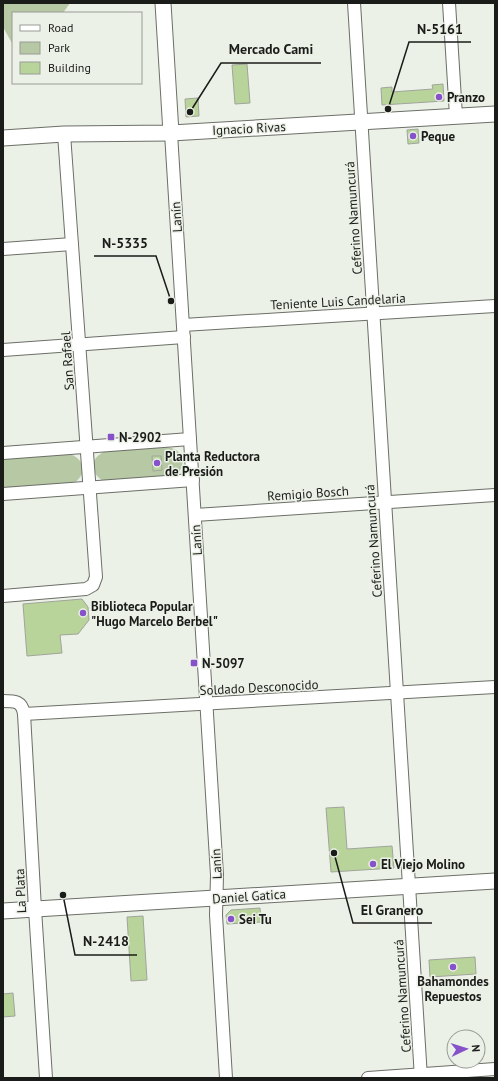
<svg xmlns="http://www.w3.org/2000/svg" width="498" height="1081" viewBox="0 0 498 1081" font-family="'PT Sans',sans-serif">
<rect width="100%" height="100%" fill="#ecf1e7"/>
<g fill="#b7c8a5">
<path d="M3 3H70L63 13H13V45L3 27Z"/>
<path d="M165 447C184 447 189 467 173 477L103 481C89 472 90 457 106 451Z"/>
<path d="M70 454C86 460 87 476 72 484L3 489V459Z"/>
</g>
<g fill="#b9d49a" stroke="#a0a59c">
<path d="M247 64 250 103 235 104 232 65Z"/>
<path d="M443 84 444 101 382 105 381 88 392 87V92L433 89 432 85Z"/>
<path d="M198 98 199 116 186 117 185 99Z"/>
<path d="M418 129 419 143 408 144 407 130Z"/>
<path d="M152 456H161L162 470 153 471Z"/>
<path d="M82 599 88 607 89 620 78 634 60 635 62 653 27 656 23 604Z"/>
<path d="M344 807 347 849 392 846 394 868 331 872 326 808Z"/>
<path d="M260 908 261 922 227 924 226 915 231 910Z"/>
<path d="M143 916 147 980 131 981 127 917Z"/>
<path d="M475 957 476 974 430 977 429 960Z"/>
<path d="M13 993 15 1016 3 1017V994Z"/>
</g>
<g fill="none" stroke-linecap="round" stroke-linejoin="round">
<defs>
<g id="minor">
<path d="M354 3 421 1078"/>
<path d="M449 3 456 116"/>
<path d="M171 133 217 875 216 915 226 1078"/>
<path d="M3 249 72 244"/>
<path d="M183 325 495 306"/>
<path d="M3 350 184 337"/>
<path d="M3 453 190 439"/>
<path d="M3 494 193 480"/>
<path d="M195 515 495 495"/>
<path d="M3 596 86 589 93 585 96 577 64 134"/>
<path d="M3 701C15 701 22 701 24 714L35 909 46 1078"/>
<path d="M24 714 495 687"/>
<path d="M368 1078 495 1069"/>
</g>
<g id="major">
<path d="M163 3 171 133"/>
<path d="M3 138 64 134 171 133 495 114"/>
<path d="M3 911 495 881"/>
</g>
</defs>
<use href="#minor" stroke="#6b6f67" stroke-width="14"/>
<use href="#major" stroke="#6b6f67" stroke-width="17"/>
<use href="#minor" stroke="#fff" stroke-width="12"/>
<use href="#major" stroke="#fff" stroke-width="15"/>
</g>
<g fill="#8651c9" stroke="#ecf1e7" stroke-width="1.5">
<circle cx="439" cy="97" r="4"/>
<circle cx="413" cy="136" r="4"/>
<rect x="107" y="433" width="8" height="8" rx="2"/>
<circle cx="157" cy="463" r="4"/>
<circle cx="83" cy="613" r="4"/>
<rect x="190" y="659" width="8" height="8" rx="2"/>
<circle cx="373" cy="864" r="4"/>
<circle cx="231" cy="919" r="4"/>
<circle cx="453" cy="967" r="4"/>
</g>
<g text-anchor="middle" stroke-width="3" stroke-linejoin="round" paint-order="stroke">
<g font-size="13" font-weight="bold" fill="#1a1c19" stroke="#ecf1e7" text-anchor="start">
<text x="447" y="102">Pranzo</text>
<text x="421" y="141">Peque</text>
<text x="119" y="442">N-2902</text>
<text x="165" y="461">Planta Reductora<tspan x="165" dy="15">de Presión</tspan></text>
<text x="91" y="611">Biblioteca Popular<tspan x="91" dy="15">"Hugo Marcelo Berbel"</tspan></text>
<text x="202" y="668">N-5097</text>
<text x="381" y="869">El Viejo Molino</text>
<text x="239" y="924">Sei Tu</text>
<text x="453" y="986" text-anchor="middle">Bahamondes<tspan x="453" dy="15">Repuestos</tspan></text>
</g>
<g font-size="13" fill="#1a1c19" stroke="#ecf1e7">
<text transform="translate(249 128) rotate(-3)" y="5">Ignacio Rivas</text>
<text transform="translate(176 217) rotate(-94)" y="5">Lanín</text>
<text transform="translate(353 218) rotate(-94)" y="5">Ceferino Namuncurá</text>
<text transform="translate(338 301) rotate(-3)" y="5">Teniente Luis Candelaria</text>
<text transform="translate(67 361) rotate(-94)" y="5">San Rafael</text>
<text transform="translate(308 493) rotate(-4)" y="5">Remigio Bosch</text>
<text transform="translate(196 540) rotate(-94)" y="5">Lanín</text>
<text transform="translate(373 541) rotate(-94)" y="5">Ceferino Namuncurá</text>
<text transform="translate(259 687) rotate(-3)" y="5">Soldado Desconocido</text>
<text transform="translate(216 864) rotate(-93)" y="5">Lanín</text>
<text transform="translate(20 891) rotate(-93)" y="5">La Plata</text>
<text transform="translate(249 896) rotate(-4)" y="5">Daniel Gatica</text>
<text transform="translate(402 996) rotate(-94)" y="5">Ceferino Namuncurá</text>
</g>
</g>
<path fill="none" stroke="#1a1c19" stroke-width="1.5" d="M388 109L409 42H471M190 112L221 63H321M171 301L156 256H94M334 853L353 923H432M63 895L75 955H137"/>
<g fill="#1a1c19" stroke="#ecf1e7" stroke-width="1.5">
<circle cx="388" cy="109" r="4"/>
<circle cx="190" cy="112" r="4"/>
<circle cx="171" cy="301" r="4"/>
<circle cx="334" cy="853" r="4"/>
<circle cx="63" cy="895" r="4"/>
</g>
<g font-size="14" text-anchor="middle" font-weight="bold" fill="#1a1c19" stroke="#ecf1e7" stroke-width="3" stroke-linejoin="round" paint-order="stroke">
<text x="440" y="34">N-5161</text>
<text x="271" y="54">Mercado Cami</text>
<text x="125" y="248">N-5335</text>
<text x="392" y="915">El Granero</text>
<text x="106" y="946">N-2418</text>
</g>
<rect width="498" height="1081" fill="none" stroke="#1a1c19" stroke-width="8"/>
<rect x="12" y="12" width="130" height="72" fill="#ecf1e7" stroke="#989c95"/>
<rect x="20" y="25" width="20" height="6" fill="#ffffff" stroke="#989c95"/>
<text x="48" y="32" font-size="12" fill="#1a1c19">Road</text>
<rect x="20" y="42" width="20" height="12" fill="#b7c8a5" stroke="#989c95"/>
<text x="48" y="52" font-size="12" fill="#1a1c19">Park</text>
<rect x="20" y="62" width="20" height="12" fill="#b9d49a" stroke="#989c95"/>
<text x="48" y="72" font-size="12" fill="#1a1c19">Building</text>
<g transform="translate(466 1049) rotate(86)"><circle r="19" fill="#ecf1e7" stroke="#989c95"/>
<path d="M0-3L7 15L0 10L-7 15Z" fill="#8651c9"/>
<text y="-6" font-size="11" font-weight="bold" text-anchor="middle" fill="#1a1c19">N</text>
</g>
</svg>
